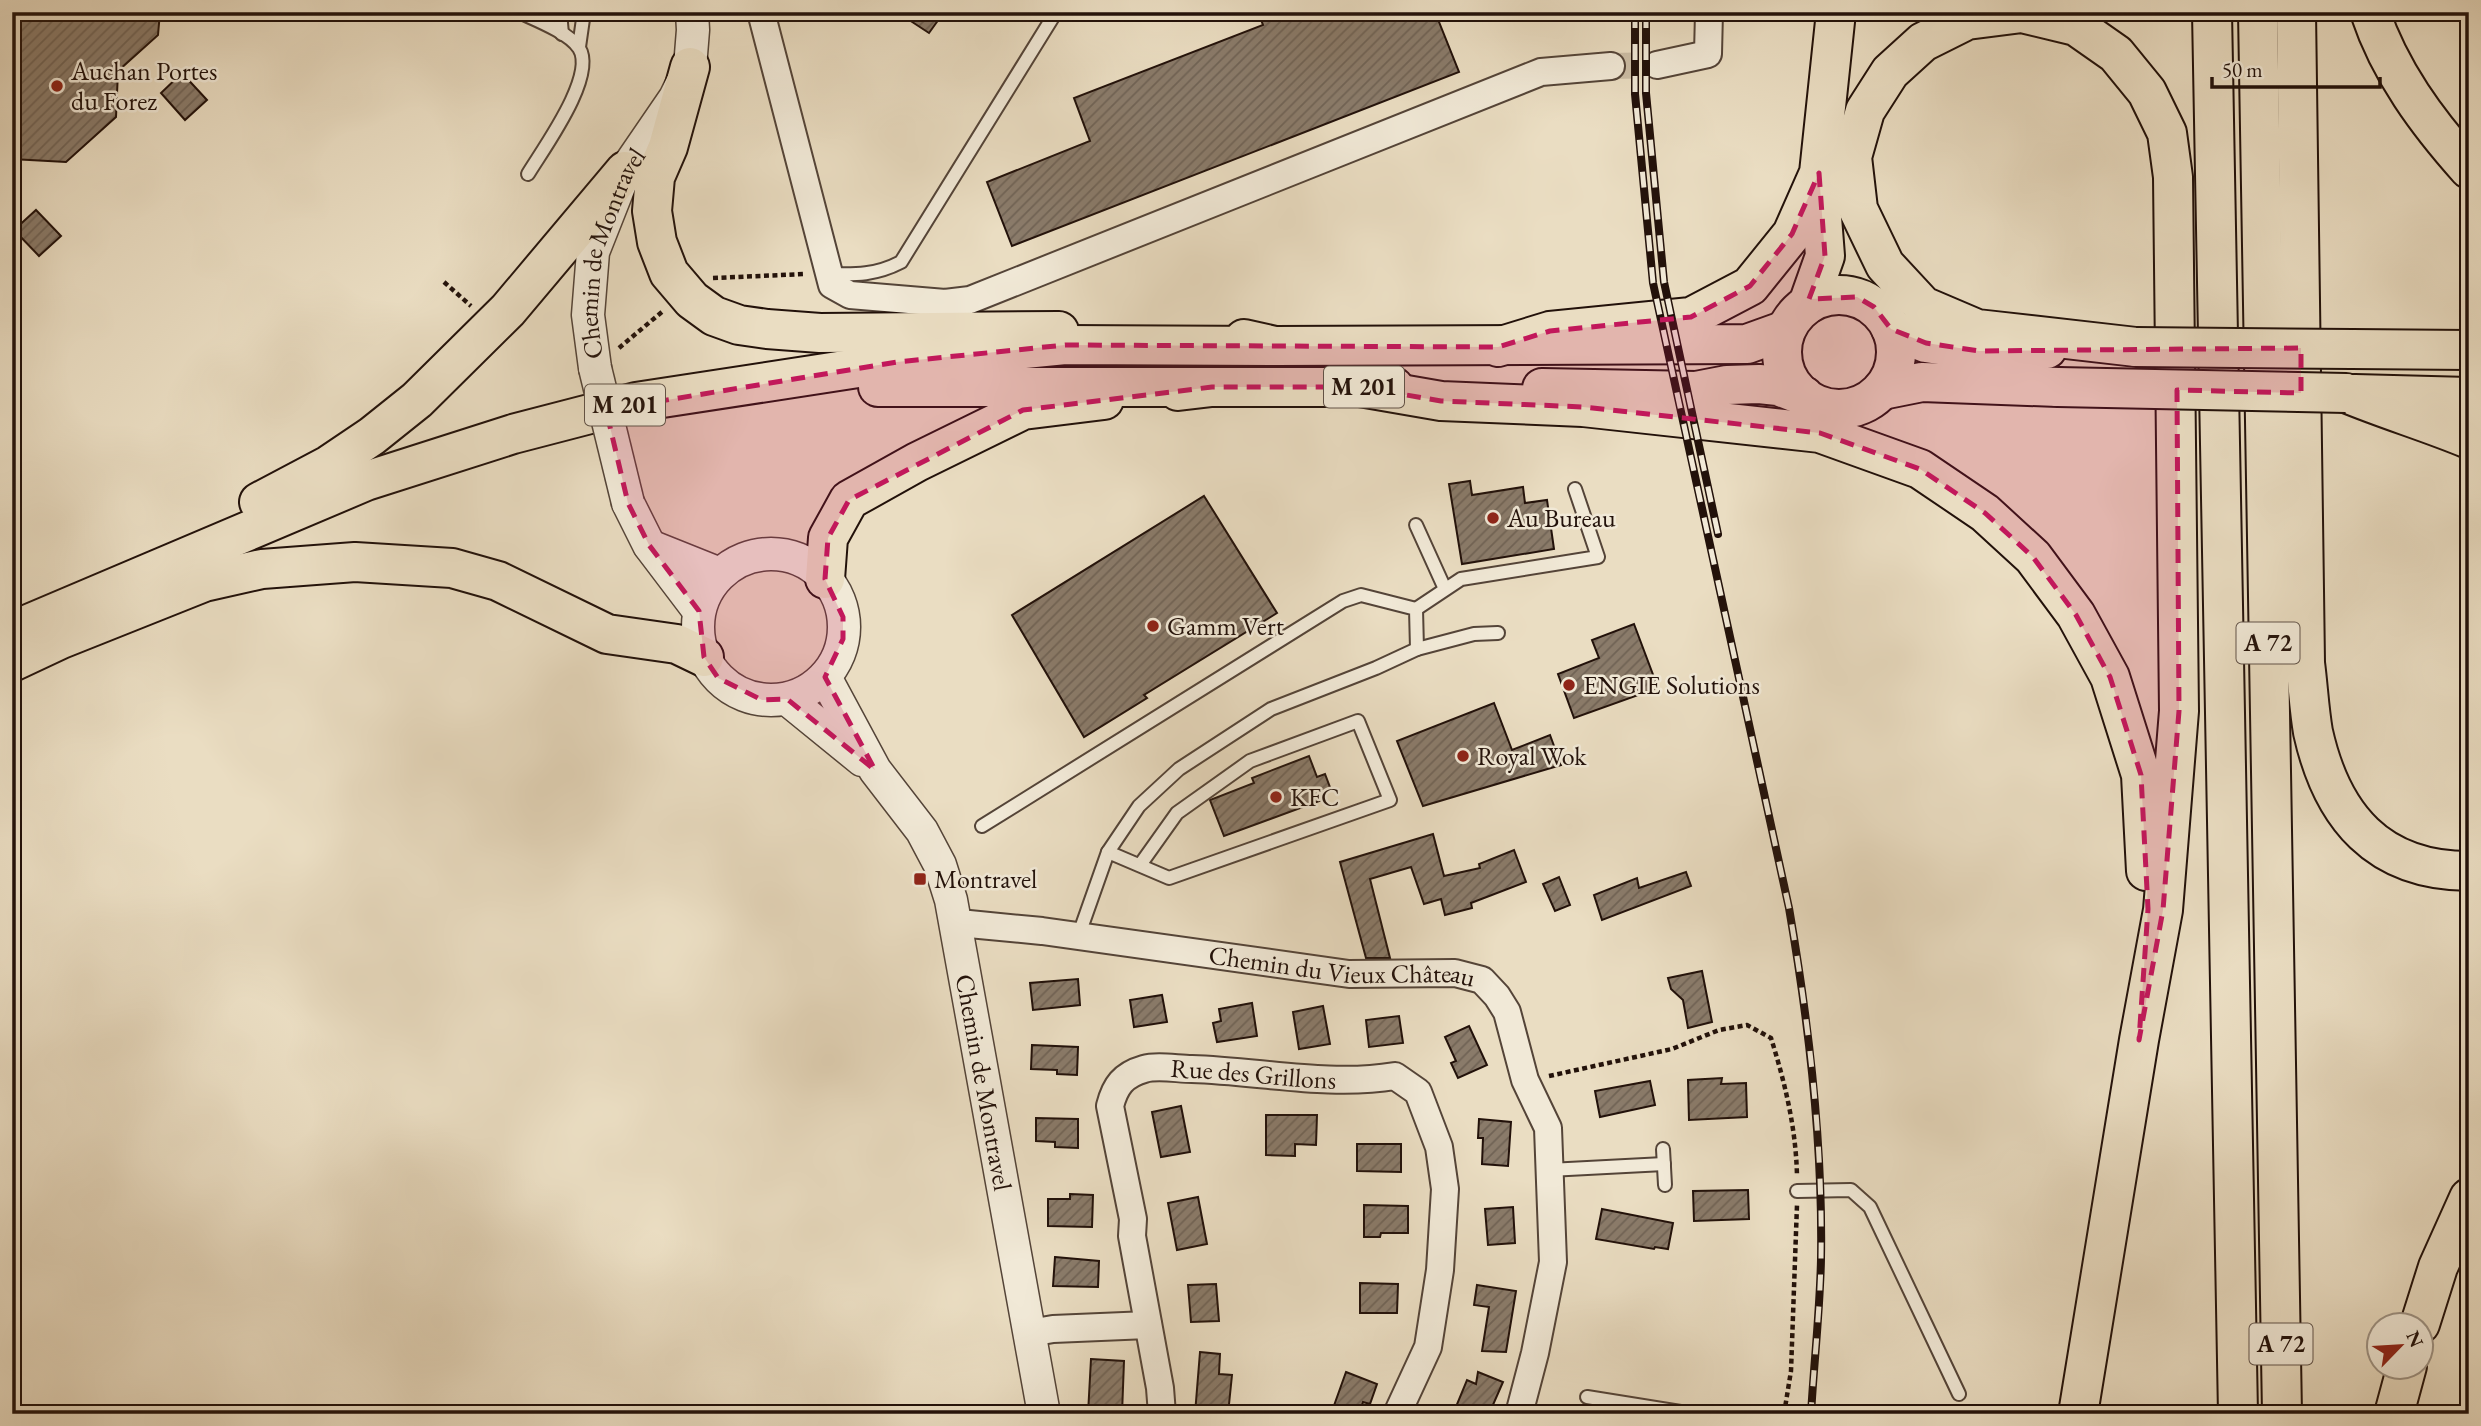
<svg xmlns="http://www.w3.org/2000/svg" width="2481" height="1426" viewBox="0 0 2481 1426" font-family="'EB Garamond',serif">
<defs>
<pattern id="building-hatch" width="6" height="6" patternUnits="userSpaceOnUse" patternTransform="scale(1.75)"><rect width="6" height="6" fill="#8a7b6a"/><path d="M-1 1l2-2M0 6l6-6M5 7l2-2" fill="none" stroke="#706355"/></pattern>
</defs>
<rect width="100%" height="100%" fill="#eaddc2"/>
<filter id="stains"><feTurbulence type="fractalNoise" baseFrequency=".00286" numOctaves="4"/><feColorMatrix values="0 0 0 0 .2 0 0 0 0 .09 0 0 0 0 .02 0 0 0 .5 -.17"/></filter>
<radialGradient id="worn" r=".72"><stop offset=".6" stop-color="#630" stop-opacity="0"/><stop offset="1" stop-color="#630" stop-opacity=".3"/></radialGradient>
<g fill="url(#building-hatch)" stroke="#22110a" stroke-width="2">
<path d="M12 12H160L158 35 118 71 116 117 66 162 12 159Z"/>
<path d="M897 12H944L929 33Z"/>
<path d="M1258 12H1435L1459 72 1012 246 987 182 1090 141 1074 98 1263 25Z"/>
<path d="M182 73 207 100 185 120 161 93Z"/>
<path d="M36 210 61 236 39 256 14 230Z"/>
<path d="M1470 481 1472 495 1523 487 1525 503 1547 500 1554 549 1462 564 1449 484Z"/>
<path d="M1204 496 1277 613 1144 695 1147 698 1084 737 1012 615Z"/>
<path d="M1634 624 1658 688 1574 718 1558 674 1599 658 1592 640Z"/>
<path d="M1494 703 1512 750 1550 735 1561 765 1423 806 1397 741Z"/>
<path d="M1309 756 1317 777 1325 774 1331 790 1323 793 1325 799 1224 836 1210 800 1254 783 1252 778Z"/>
<path d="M1433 834 1444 876 1480 868 1479 864 1514 850 1526 882 1471 903 1472 908 1445 915 1441 899 1424 904 1411 867 1370 879 1390 958H1366L1340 862Z"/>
<path d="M1686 872 1691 886 1602 920 1594 895 1637 878 1639 888Z"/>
<path d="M1559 877 1570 905 1555 911 1543 884Z"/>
<path d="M1702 971 1712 1022 1688 1028 1683 1000 1671 989 1668 978Z"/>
<path d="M1078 979 1080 1005 1033 1010 1030 983Z"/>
<path d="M1162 995 1167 1022 1134 1027 1130 1000Z"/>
<path d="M1252 1003 1257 1036 1217 1042 1213 1023 1221 1021 1219 1009Z"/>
<path d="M1323 1006 1330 1044 1299 1049 1293 1012Z"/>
<path d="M1399 1016 1403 1043 1369 1047 1366 1020Z"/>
<path d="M1469 1026 1487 1065 1458 1078 1451 1063 1456 1061 1445 1037Z"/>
<path d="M1032 1045 1078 1047 1077 1075 1057 1074V1070L1031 1069Z"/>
<path d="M1722 1078 1721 1084 1746 1083 1747 1117 1689 1120 1688 1080Z"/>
<path d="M1650 1081 1655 1105 1600 1117 1595 1091Z"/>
<path d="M1181 1106 1190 1152 1161 1157 1152 1112Z"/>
<path d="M1266 1115H1317L1316 1145 1295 1144V1156L1266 1155Z"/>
<path d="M1036 1118 1078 1119V1148L1055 1147V1142L1036 1141Z"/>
<path d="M1479 1119 1511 1122 1508 1166 1482 1164 1483 1138H1478Z"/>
<path d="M1357 1144H1401V1172L1357 1171Z"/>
<path d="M1748 1190 1749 1219 1694 1221 1693 1191Z"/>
<path d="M1070 1194 1093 1195 1092 1227 1048 1226V1199H1070Z"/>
<path d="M1198 1197 1207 1244 1177 1250 1168 1203Z"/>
<path d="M1364 1205 1408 1206V1233H1381L1380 1237H1364Z"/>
<path d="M1513 1207 1515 1243 1488 1245 1485 1209Z"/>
<path d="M1602 1209 1673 1223 1668 1249 1655 1247 1654 1249 1596 1239Z"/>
<path d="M1055 1257 1099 1261 1098 1287 1053 1286Z"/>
<path d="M1360 1283 1398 1284 1397 1313H1360Z"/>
<path d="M1216 1284 1219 1321 1191 1322 1188 1285Z"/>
<path d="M1477 1285 1516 1291 1506 1352 1482 1351 1489 1307 1474 1305Z"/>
<path d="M1200 1352 1220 1354 1219 1374 1232 1375 1228 1414H1195Z"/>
<path d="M1091 1359 1124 1361 1122 1414H1088Z"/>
<path d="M1346 1372 1377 1384 1370 1404 1363 1402 1359 1414H1331Z"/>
<path d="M1478 1372 1503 1382 1489 1414H1453L1467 1380 1476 1384Z"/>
</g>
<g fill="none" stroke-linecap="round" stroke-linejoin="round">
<path stroke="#ccbea6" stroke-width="26" stroke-dasharray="26 13" stroke-linecap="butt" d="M1611 66 1657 65"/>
<defs>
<g id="service">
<path d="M519 12C536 20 568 32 579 48 597 76 543 149 528 174"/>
<path d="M560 12 562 34"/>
<path d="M2465 12 2469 19"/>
<path d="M579 47 584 12"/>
<path d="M829 274C856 275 876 275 901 262L1056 12"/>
<path d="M1416 525 1445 589"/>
<path d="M1416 609 1461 579 1598 557 1575 489"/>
<path d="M1417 649 1474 634 1498 633"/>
<path d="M982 826 1343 601 1361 595 1416 609 1417 649 1376 668 1271 709 1179 769 1139 806 1108 852 1078 937"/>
<path d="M1108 852 1169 878 1390 800 1358 721 1250 761 1177 813 1140 865"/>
<path d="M1663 1149 1665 1185"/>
<path d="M1549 1170 1664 1164"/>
<path d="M1797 1191 1851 1190 1870 1207 1959 1394"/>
<path d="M1587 1397 1693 1414"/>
</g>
<g id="minor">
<path d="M761 12 832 285 850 295 945 303 970 300 1541 72 1611 66"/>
<path d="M1657 65 1708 54 1709 12"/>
<path id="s1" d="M958 926 969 924 1042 931 1349 974 1455 973 1482 980 1497 996 1507 1012 1525 1080 1548 1128 1553 1262 1535 1353 1519 1414"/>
<path d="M1030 1333 1053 1329 1148 1325"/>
<path id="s2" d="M1162 1414 1160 1388 1132 1236 1133 1219 1110 1106C1115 1086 1123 1075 1144 1069 1157 1065 1178 1069 1192 1069 1259 1071 1329 1087 1395 1076L1418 1092 1439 1147 1445 1189 1440 1270 1428 1347 1397 1414"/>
</g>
<g id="tertiary">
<path id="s3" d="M595 368 588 315 593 252 625 171 675 98 690 67 693 30 692 12"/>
<path d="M628 503 649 545 699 611"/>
<path d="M650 546 720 574"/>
<circle cx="771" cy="627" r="73"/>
<path id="s4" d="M825 677 875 770 922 831 940 865 951 900 1044 1414"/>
<path d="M787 699 862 760"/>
</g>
<g id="primary">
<path d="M690 67 668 147 655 177 652 211 657 242 669 273 692 300 714 316 739 325 767 329 820 333 1059 331"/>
<circle cx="1839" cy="352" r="57"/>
<path d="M1891 329 1926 343 1979 351 2047 349"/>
<path d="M1244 339 1275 346 1747 344 1786 330"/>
<path d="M2352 349 2469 350"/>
<path d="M1542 388 1696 391 1727 385 1759 384 1778 386 1804 396"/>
<path d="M1882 390 1922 382 2058 387"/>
<path d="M1178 391 1212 387H1394"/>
<path d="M2355 394 2469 397"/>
<path d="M825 579 828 538 849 500 917 462 1023 410 1104 400"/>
</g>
<g id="trunk">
<path d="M878 387H1212"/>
<path d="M259 502 329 465 372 436 417 400 508 310 625 171"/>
<path d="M12 631 366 481 513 434 636 402 897 362 1065 345 1275 346"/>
<path d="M12 662 61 639 204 582 262 569 355 562 452 568 498 581 607 634 677 644 704 657"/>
</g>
<g id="motorway">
<path d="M2212 12 2238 1414"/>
<path d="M2258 12 2282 1414"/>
<path d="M2296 12 2305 663C2308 685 2309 709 2313 732 2332 817 2378 871 2469 871"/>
<path d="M2370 12C2390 72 2427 122 2469 169"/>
<path d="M1808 304 1825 256 1819 179"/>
<path d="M1498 347 1550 331 1691 317 1750 286 1792 234 1819 173 1836 12"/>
<path d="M1360 387 1441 401 1583 407 1820 433 1920 469 1985 513 2033 557 2076 615 2110 677 2141 775 2146 871"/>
<path d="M2346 393C2387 410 2428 422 2469 439"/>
<path d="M2420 1324 2438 1267 2469 1198"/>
<path d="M2078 1414 2139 1040 2163 910 2179 711 2173 177 2167 133 2147 92 2116 54 2076 26 2022 13 1967 20 1923 42 1890 72 1865 111 1852 157 1858 209 1885 265 1923 306 1977 329 2136 347"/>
<path d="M2394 1414 2407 1366"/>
</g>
</defs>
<use href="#service" stroke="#544438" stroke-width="16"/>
<use href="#minor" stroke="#544438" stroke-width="30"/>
<use href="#tertiary" stroke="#544438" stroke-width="35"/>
<use href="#primary" stroke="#22110a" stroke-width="42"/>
<use href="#trunk" stroke="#22110a" stroke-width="42"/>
<use href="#motorway" stroke="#22110a" stroke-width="42"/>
<g stroke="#22110a" stroke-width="4.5" stroke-dasharray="5 3.5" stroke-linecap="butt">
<path d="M713 278 805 274"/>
<path d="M444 282 471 306"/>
<path d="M619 348 663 311"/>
<path d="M1549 1076 1672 1049 1719 1030 1747 1025 1771 1038C1785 1083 1796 1128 1797 1176"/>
<path d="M1784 1414 1791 1371 1797 1205"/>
</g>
<use href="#service" stroke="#f1e9d7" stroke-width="12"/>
<use href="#minor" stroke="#f1e9d7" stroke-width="26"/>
<use href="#tertiary" stroke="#f1e9d7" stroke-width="32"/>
<use href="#primary" stroke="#eaddc2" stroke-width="38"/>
<use href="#trunk" stroke="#eaddc2" stroke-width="38"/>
<use href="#motorway" stroke="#eaddc2" stroke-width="38"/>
<defs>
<g id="rail">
<path d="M1635 12V94L1653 283 1789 908C1809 1024 1823 1141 1821 1259 1820 1310 1814 1362 1811 1414"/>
<path d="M1646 12V93L1664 282 1718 534"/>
</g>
</defs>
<use href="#rail" stroke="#22110a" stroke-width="8"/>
<use href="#rail" stroke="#f1e9d7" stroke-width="5" stroke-dasharray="16" stroke-linecap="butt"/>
<defs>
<path id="tertiary-bridge" d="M595 368 628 503"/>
<g id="primary-bridge">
<path d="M2136 347 2352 349"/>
<path d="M2058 387 2346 393"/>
</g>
</defs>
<use href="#tertiary-bridge" stroke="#544438" stroke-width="35" stroke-linecap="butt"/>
<use href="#primary-bridge" stroke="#22110a" stroke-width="42" stroke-linecap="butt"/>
<use href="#tertiary-bridge" stroke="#f1e9d7" stroke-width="32"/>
<use href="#primary-bridge" stroke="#eaddc2" stroke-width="38"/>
</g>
<path fill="#c2185b" fill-opacity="0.2" stroke="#c2185b" stroke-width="5" stroke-dasharray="14 9" stroke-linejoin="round" d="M1819 173 1825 256 1809 299 1857 297 1874 307 1891 329 1926 343 1979 351 2301 348V393L2177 390 2179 711 2163 910 2139 1040 2148 909 2141 775 2110 677 2076 615 2033 557 1985 513 1920 469 1820 433 1583 407 1441 401 1360 387H1212L1023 410 849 500 828 538 825 579 843 617V639L825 677 875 770 787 699 762 700 718 678 704 657 699 611 649 545 628 503 606 410 897 362 1065 345 1498 347 1550 331 1691 317 1750 286 1792 234Z"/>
<g fill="#8f2418" stroke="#f1e9d7" stroke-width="2.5">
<circle cx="57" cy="86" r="7"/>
<circle cx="1493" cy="518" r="7"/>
<circle cx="1153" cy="626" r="7"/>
<circle cx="1569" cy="685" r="7"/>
<circle cx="1463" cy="756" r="7"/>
<circle cx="1276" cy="797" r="7"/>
<rect x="913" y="872" width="14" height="14" rx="3.5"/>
</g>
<g text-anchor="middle" stroke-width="5" stroke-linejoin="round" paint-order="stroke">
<g fill="#f1e9d7" stroke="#605248" stroke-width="2">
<rect x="1324" y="366.5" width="80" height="41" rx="5"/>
<rect x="585" y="384.5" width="80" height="41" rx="5"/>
<rect x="2236.5" y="622.5" width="63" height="41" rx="5"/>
<rect x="2249.5" y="1323.5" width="63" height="41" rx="5"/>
</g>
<g font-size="24" font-weight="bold" fill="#22110a">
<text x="1364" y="395">M 201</text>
<text x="625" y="413">M 201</text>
<text x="2268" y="651">A 72</text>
<text x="2281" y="1352">A 72</text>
</g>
<g font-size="26" fill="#22110a" stroke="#f1e9d7" text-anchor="start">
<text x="71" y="80">Auchan Portes<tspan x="71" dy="30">du Forez</tspan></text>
<text x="1507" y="527">Au Bureau</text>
<text x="1167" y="635">Gamm Vert</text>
<text x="1583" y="694">ENGIE Solutions</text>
<text x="1477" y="765">Royal Wok</text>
<text x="1290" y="806">KFC</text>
<text x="934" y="888">Montravel</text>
</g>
<g font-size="26" fill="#22110a" stroke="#f1e9d7">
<text dy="9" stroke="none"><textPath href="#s3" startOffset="119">Chemin de Montravel</textPath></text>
<text dy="9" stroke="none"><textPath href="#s1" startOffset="387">Chemin du Vieux Château</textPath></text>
<text dy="9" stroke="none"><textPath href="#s2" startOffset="476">Rue des Grillons</textPath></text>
<text dy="9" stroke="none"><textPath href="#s4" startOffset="443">Chemin de Montravel</textPath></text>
</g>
</g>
<rect width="2481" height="1426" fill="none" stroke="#eaddc2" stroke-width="42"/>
<rect x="14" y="14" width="2453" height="1398" fill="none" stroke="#22110a" stroke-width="3.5"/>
<rect x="21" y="21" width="2439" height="1384" fill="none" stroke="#22110a" stroke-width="2"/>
<g transform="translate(2400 1346) rotate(65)"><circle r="33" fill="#f1e9d7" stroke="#9e9385" stroke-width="2"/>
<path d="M0-5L12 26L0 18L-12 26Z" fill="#8f2418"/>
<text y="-10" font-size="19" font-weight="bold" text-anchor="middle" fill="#22110a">N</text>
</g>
<path d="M2212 77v10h168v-10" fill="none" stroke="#22110a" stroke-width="3.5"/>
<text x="2222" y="77" font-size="21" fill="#22110a" stroke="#f1e9d7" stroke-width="5" paint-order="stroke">50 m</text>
<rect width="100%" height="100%" filter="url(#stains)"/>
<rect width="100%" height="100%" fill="url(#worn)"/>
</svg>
